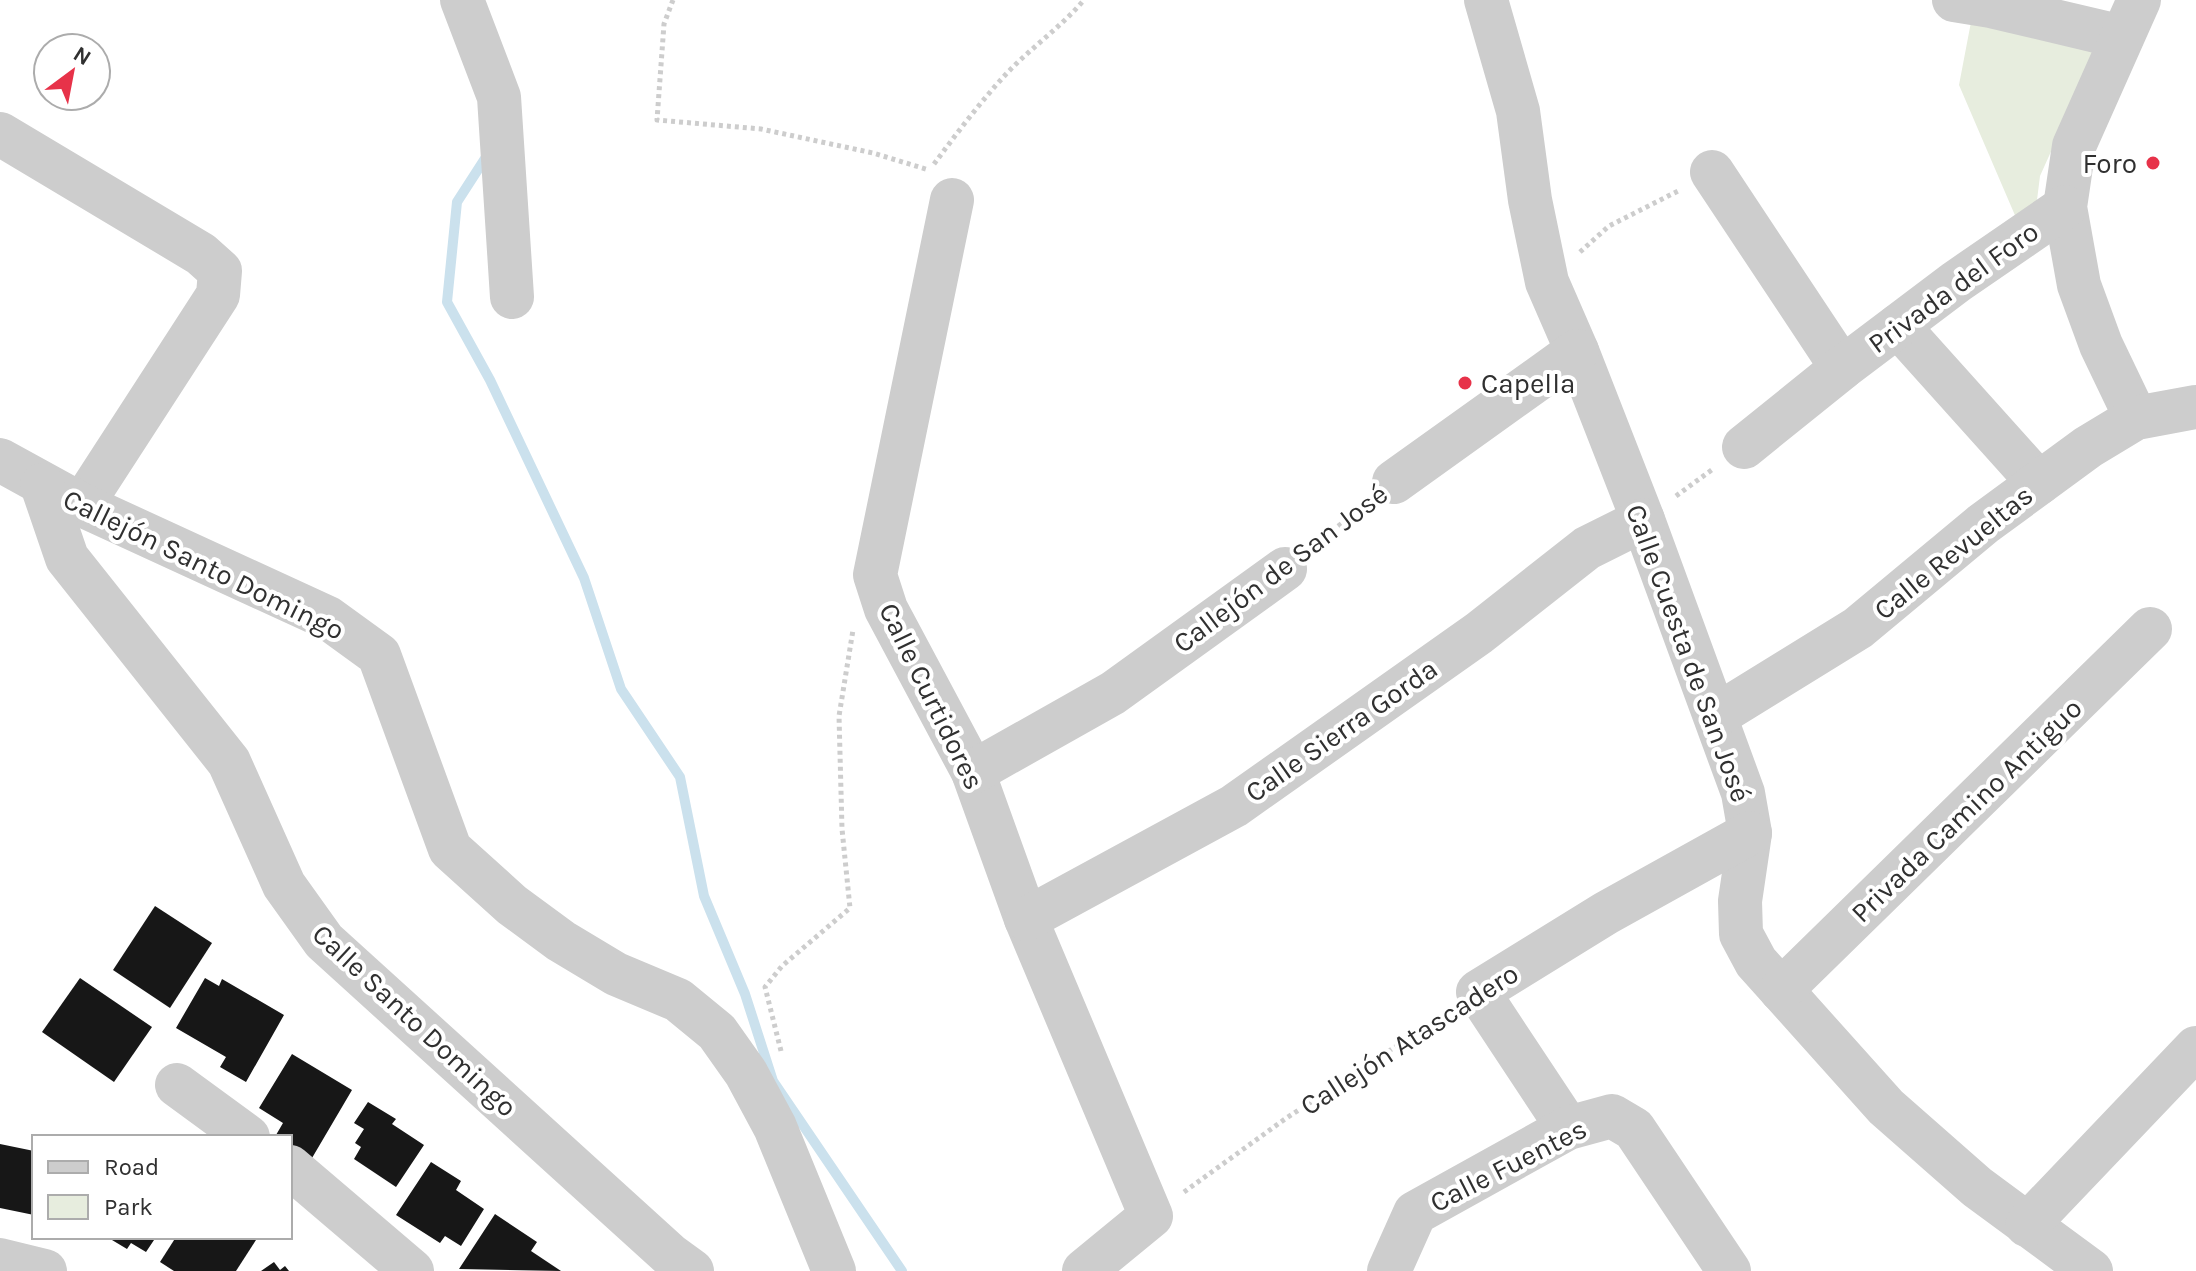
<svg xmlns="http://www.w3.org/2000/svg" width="2196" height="1271" viewBox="0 0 2196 1271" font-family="Karla,sans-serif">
<rect width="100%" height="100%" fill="#fff"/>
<path fill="#e7edde" d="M1971 22 2098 47 2040 176 2035 216 2020 227 1959 85Z"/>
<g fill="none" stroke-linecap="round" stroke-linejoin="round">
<path stroke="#cbe1ed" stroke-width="10" d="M488 154 457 202 447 302 490 380 584 578 621 689 680 777 704 896 745 994 773 1081 902 1271"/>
</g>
<g fill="#171717">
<path d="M155 906 212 943 170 1008 113 970Z"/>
<path d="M80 978 152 1027 114 1082 42 1032Z"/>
<path d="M205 978 219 986 222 979 284 1015 246 1082 220 1067 226 1057 176 1028Z"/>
<path d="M292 1054 352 1090 312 1158 290 1144V1137L276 1135 283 1123 259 1108Z"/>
<path d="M368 1102 396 1119 392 1124 424 1145 396 1187 354 1159 361 1147 355 1143 364 1129 354 1123Z"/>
<path d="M0 1144 34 1151V1215L0 1208Z"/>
<path d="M431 1162 461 1181 456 1190 484 1209 461 1246 445 1236 440 1243 396 1215Z"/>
<path d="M495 1214 537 1242 531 1251 561 1271 459 1269Z"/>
<path d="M107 1237H156L146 1252 131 1243 127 1249Z"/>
<path d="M176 1237H251L256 1240 236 1271H174L160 1262Z"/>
<path d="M274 1262 280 1270 285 1266 289 1271H261Z"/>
</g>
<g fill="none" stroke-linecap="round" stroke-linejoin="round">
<g stroke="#cdcdcd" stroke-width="5" stroke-dasharray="4 4" stroke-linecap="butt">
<path d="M673 0 664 24 657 120 761 129 873 153 929 170"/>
<path d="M934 164C957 133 981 101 1008 72 1032 47 1061 27 1084 0"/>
<path d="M1580 252 1609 226 1680 190"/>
<path d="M1676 496 1713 469"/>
<path d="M1313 546 1365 505"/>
<path d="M781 1051 765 987 782 966 850 908 842 829 839 716 853 630"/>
<path d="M1184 1192 1285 1119 1447 1013"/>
</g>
<g stroke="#cdcdcd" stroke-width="44">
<path d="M462 0 499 97 512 297"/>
<path d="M1486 0 1518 111 1530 200 1547 282 1577 351 1643 520 1743 793 1750 833 1740 901 1741 934 1756 962 1886 1107 1977 1187 2091 1271"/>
<path d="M1954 0 1991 6 2122 37"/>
<path d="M0 134 201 254 220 271 218 295 82 505"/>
<path d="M1712 172 1842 368"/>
<path d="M952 200 875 575 886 609 973 772 1026 919 1151 1216 1084 1271"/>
<path d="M1898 326 2039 483"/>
<path d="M2136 418 2101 345 2079 285 2065 207 2074 146 2139 0"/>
<path d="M1744 447 1842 368 1956 282 2065 207"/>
<path d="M0 460 82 505 328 618 379 655 450 849 512 905 561 941 616 974 678 1000 717 1032 746 1073 775 1127 834 1271"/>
<path d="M1394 482 1577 351"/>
<path d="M42 485 67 558 229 762 284 885 324 941 670 1255 692 1271"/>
<path d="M1717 715 1858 628 1983 524 2088 447 2136 418 2196 407"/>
<path d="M973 772 1113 693 1285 569"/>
<path d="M1026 919 1234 806 1479 633 1587 548 1643 520"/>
<path d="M1781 990 2150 629"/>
<path d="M177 1085 248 1137"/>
<path d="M1568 1128 1478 992 1606 913 1750 833"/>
<path d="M290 1167 412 1271"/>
<path d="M2027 1225 2196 1048"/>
<path d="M0 1260 45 1271"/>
<path d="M1389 1271 1415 1213 1568 1128 1612 1116 1634 1129 1729 1271"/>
</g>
</g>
<g fill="#e73249" stroke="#fff" stroke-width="3">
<circle cx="2153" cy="163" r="8"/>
<circle cx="1465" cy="383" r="8"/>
</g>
<g text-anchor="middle" stroke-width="8" stroke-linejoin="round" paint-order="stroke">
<g font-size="28" fill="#303030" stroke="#fff" text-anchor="end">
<text x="2137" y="173">Foro</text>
<text x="1481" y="393" text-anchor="start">Capella</text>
</g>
<g font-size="28" fill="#303030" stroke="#fff">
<text transform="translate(1953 287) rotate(-36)" y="10">Privada del Foro</text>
<text transform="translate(1953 552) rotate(-39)" y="10">Calle Revueltas</text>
<text transform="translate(204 564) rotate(26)" y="10">Callejón Santo Domingo</text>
<text transform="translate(1280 568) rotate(-37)" y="10">Callejón de San José</text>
<text transform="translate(1689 653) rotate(70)" y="10">Calle Cuesta de San José</text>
<text transform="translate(932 696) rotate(64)" y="10">Calle Curtidores</text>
<text transform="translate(1341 730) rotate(-35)" y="10">Calle Sierra Gorda</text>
<text transform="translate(1966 810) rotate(-44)" y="10">Privada Camino Antiguo</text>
<text transform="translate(415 1020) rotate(43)" y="10">Calle Santo Domingo</text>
<text transform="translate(1409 1039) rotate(-33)" y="10">Callejón Atascadero</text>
<text transform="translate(1508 1165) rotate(-27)" y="10">Calle Fuentes</text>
</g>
</g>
<rect x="32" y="1135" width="260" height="104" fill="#ffffff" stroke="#acacac" stroke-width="2"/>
<rect x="48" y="1161" width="40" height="12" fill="#cdcdcd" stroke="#acacac" stroke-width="2"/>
<text x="104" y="1175" font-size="24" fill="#303030">Road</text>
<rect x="48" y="1195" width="40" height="24" fill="#e7edde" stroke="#acacac" stroke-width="2"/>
<text x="104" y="1215" font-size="24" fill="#303030">Park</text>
<g transform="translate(72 72) rotate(32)"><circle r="38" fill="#ffffff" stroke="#acacac" stroke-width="2"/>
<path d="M0-6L14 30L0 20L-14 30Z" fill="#e73249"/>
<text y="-12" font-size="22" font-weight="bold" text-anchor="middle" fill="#303030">N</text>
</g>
</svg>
